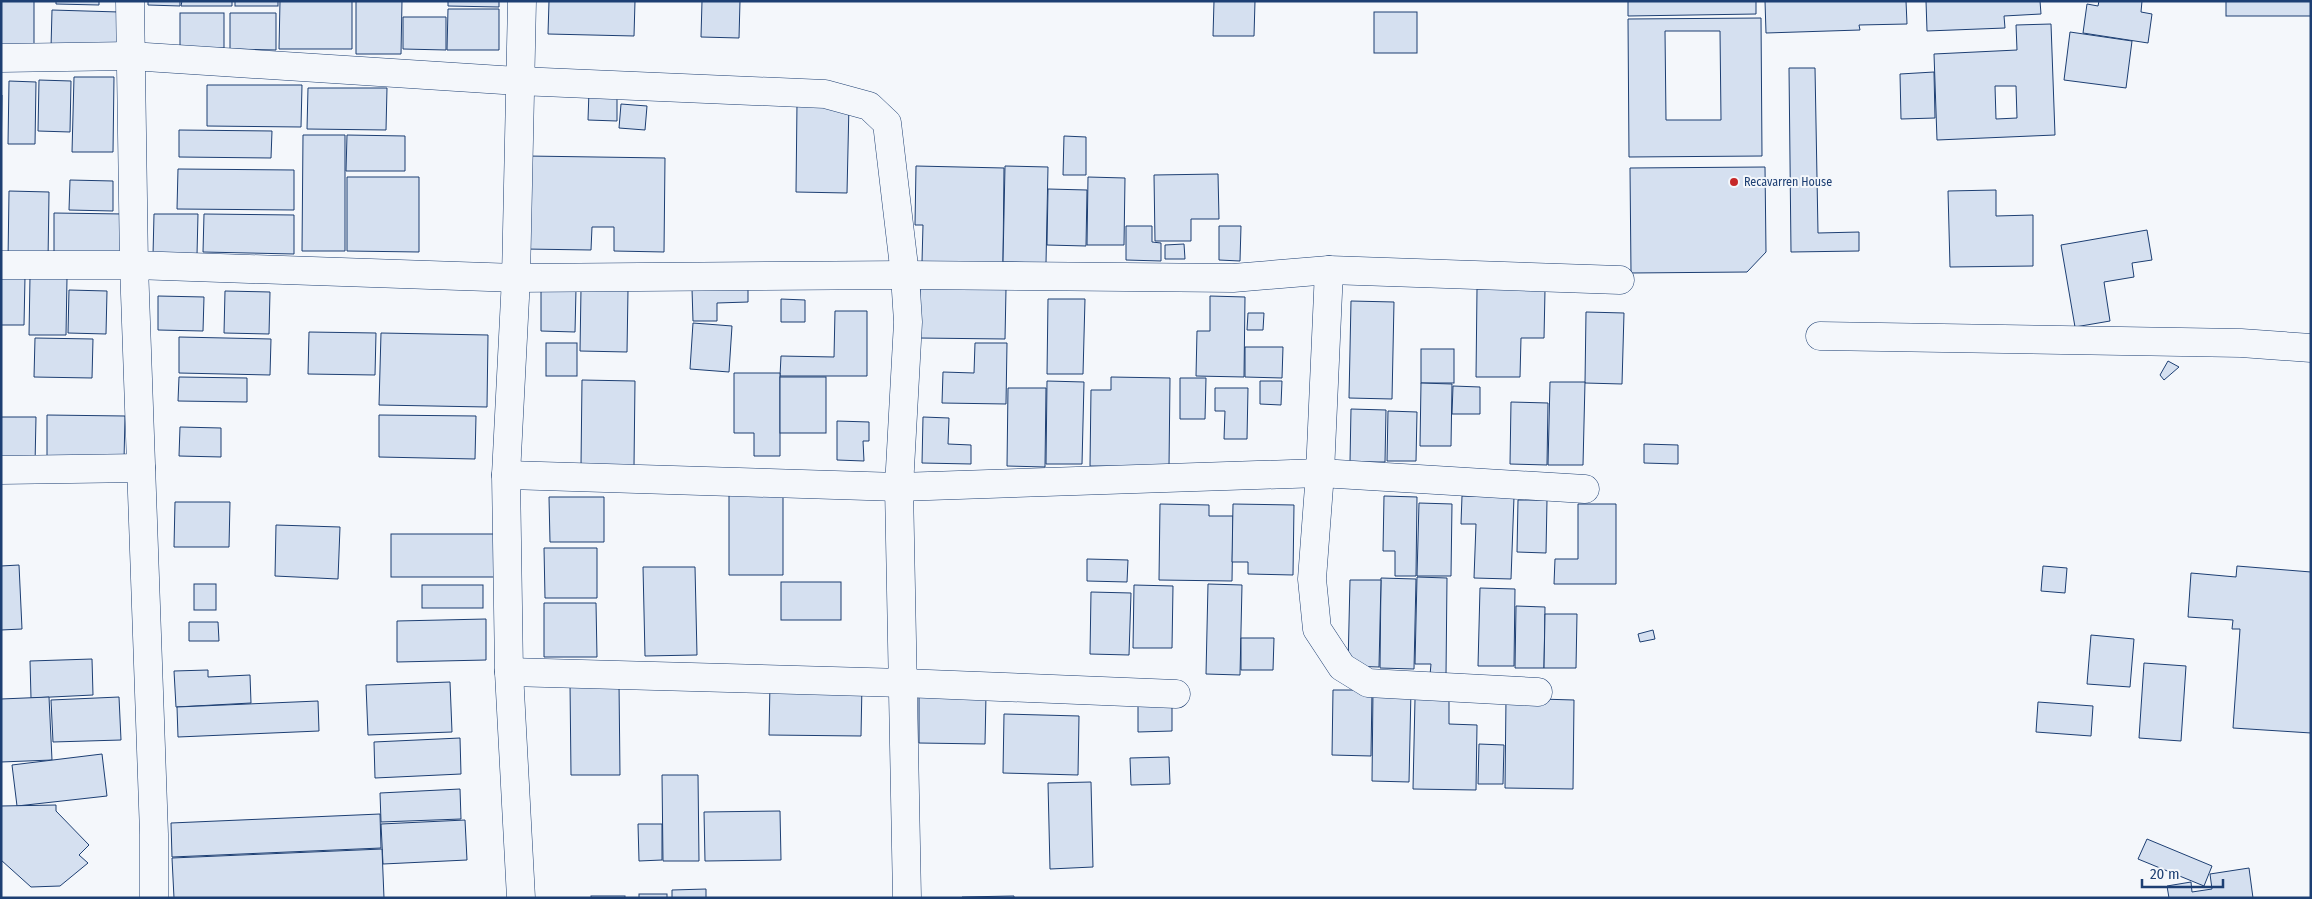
<svg xmlns="http://www.w3.org/2000/svg" width="2312" height="899" viewBox="0 0 2312 899" font-family="'Fira Sans Condensed',sans-serif">
<rect width="100%" height="100%" fill="#f4f7fb"/>
<g fill="#d5e0f0" stroke="#1d3f73" fill-rule="evenodd">
<rect x="1" y="1" width="33" height="53"/>
<path d="M56 1H99V5L56 4Z"/>
<path d="M148 1H180V6L148 5Z"/>
<path d="M182 1H232V6H181Z"/>
<rect x="235" y="1" width="43" height="5"/>
<path d="M280 1H352V49H279Z"/>
<path d="M356 1H402L401 54H356Z"/>
<path d="M448 1H499V7L448 6Z"/>
<path d="M549 1H635L634 36 548 34Z"/>
<path d="M702 1H740L739 38 701 37Z"/>
<path d="M1214 1H1255L1254 36H1213Z"/>
<path d="M1628 1H1756V14L1628 16Z"/>
<path d="M1765 1H1906L1907 24 1859 25 1860 30 1766 33Z"/>
<path d="M1926 1H2040L2041 14 2004 16 2005 28 1927 31Z"/>
<path d="M2099 1H2142L2141 12 2152 14 2148 43 2083 33 2087 4 2098 6Z"/>
<rect x="2226" y="1" width="85" height="15"/>
<path d="M448 9H499V50H447Z"/>
<path d="M52 10 119 12V50L51 48Z"/>
<rect x="1374" y="12" width="43" height="41"/>
<rect x="180" y="13" width="44" height="35"/>
<path d="M230 13H276V50L230 49Z"/>
<path d="M403 17H446V50L403 49Z"/>
<path d="M1761 18 1762 156 1629 157 1628 19ZM1665 31H1720L1721 120H1666Z"/>
<path d="M2051 24 2055 135 1937 140 1934 54 2017 50 2016 25ZM1995 86H2016L2017 118 1996 119Z"/>
<path d="M2070 32 2132 41 2126 88 2064 80Z"/>
<path d="M1789 68H1815L1818 233 1859 232V251L1791 252Z"/>
<path d="M1934 72 1935 118 1901 119 1900 74Z"/>
<path d="M74 77H114L113 152H72Z"/>
<path d="M39 80 71 81 70 132 38 131Z"/>
<path d="M9 81 36 82 35 144H8Z"/>
<path d="M207 85H302L301 127 207 126Z"/>
<path d="M308 88H387L386 130 307 129Z"/>
<path d="M589 91H617V121L588 120Z"/>
<path d="M1 95H2L1 165Z"/>
<path d="M797 103 849 104 847 193 796 192Z"/>
<path d="M621 104 647 106 645 130 619 128Z"/>
<path d="M179 130 272 131 271 158 179 157Z"/>
<path d="M303 135H345V251H302Z"/>
<path d="M347 135 405 136V171H346Z"/>
<path d="M1064 136 1086 137V175H1063Z"/>
<path d="M527 156 665 158 664 252 614 251V227H592L591 250 525 249Z"/>
<path d="M916 166 1004 168 1003 264 922 262 923 225H915Z"/>
<path d="M1005 166 1048 167 1046 263 1003 262Z"/>
<path d="M1765 167 1766 252 1747 272 1631 273 1630 168Z"/>
<path d="M178 169 294 170V210L177 209Z"/>
<path d="M1218 174 1219 219H1191V241H1155L1154 175Z"/>
<path d="M347 177H419V252L347 251Z"/>
<path d="M1088 177 1125 178 1124 245H1087Z"/>
<path d="M70 180 113 181V211L69 210Z"/>
<path d="M1048 189 1087 190 1086 246 1047 245Z"/>
<path d="M1996 190V216L2033 215V266L1950 267 1948 191Z"/>
<path d="M9 191 49 192 48 262 8 261Z"/>
<path d="M54 213 123 214 122 254 54 253Z"/>
<path d="M154 214H198L197 255H153Z"/>
<path d="M204 214 294 215V254L203 252Z"/>
<path d="M1126 226H1152V242L1161 243V261L1126 260Z"/>
<path d="M1219 226H1241L1240 261 1219 260Z"/>
<path d="M2147 230 2152 260 2132 263 2134 277 2104 282 2110 321 2075 327 2061 245Z"/>
<path d="M1184 244 1185 259H1165V245Z"/>
<path d="M1 277H25L24 325H1Z"/>
<path d="M30 277 67 278 66 335H29Z"/>
<path d="M748 288V302L717 303V321H693L692 289Z"/>
<path d="M920 288 1006 289 1005 339 919 338Z"/>
<path d="M541 289H576L575 332 541 331Z"/>
<path d="M581 289 628 290 627 352 580 351Z"/>
<path d="M1477 289 1545 290 1544 338H1521L1520 377H1476Z"/>
<path d="M69 290 107 291 106 334 68 333Z"/>
<path d="M225 291 270 292 269 334 224 333Z"/>
<path d="M158 296 204 297 203 331 158 330Z"/>
<path d="M1210 296 1245 297 1244 377 1196 376 1197 331H1210Z"/>
<path d="M781 299 805 300V322H781Z"/>
<path d="M1048 299H1085L1083 374H1047Z"/>
<path d="M1351 301 1394 302 1392 399 1349 398Z"/>
<path d="M835 311H867V376H780L781 356 834 357Z"/>
<path d="M1586 312 1624 313 1622 384 1585 383Z"/>
<path d="M1248 313H1264L1263 330H1247Z"/>
<path d="M693 323 732 326 729 372 690 369Z"/>
<path d="M309 332 376 333 375 375 308 374Z"/>
<path d="M381 333 488 335 487 407 379 405Z"/>
<path d="M179 337 271 339 270 375 179 373Z"/>
<path d="M35 338 93 339 92 378 34 377Z"/>
<rect x="546" y="343" width="31" height="33"/>
<path d="M975 343H1007L1006 404 942 403 943 372 974 373Z"/>
<path d="M1245 347H1283L1282 378 1245 377Z"/>
<rect x="1421" y="349" width="33" height="34"/>
<path d="M2168 361 2179 367 2164 380 2160 375Z"/>
<path d="M734 373H780V456H754V433H734Z"/>
<path d="M179 377 247 378V402L178 401Z"/>
<rect x="780" y="377" width="46" height="56"/>
<path d="M1111 377 1170 378 1169 467 1090 466 1091 390H1111Z"/>
<path d="M1180 378H1206L1205 419H1180Z"/>
<path d="M582 380 635 381 634 466 581 465Z"/>
<path d="M1047 381 1084 382 1082 464H1046Z"/>
<path d="M1260 381H1282L1281 405 1260 404Z"/>
<path d="M1550 382H1585L1583 465H1548Z"/>
<path d="M1421 383 1452 384 1451 446H1420Z"/>
<path d="M1453 386 1480 387V414H1452Z"/>
<path d="M1008 388H1046L1045 467 1007 466Z"/>
<path d="M1215 388H1248L1247 439H1224L1225 411H1215Z"/>
<path d="M1511 402 1548 403 1547 465 1510 464Z"/>
<path d="M1351 409 1386 410 1385 462H1350Z"/>
<path d="M1388 411 1417 412 1416 461H1387Z"/>
<path d="M47 415 125 416 124 460 47 459Z"/>
<path d="M379 415 476 416 475 459 379 457Z"/>
<path d="M1 417H36L35 464H1Z"/>
<path d="M923 417 949 418 948 444 971 445V464L922 463Z"/>
<path d="M837 421 869 422V441H863L864 461 837 460Z"/>
<path d="M180 427 221 428V457L179 456Z"/>
<path d="M1644 444 1678 445V464L1644 463Z"/>
<path d="M729 485 783 486V575H729Z"/>
<path d="M1384 496 1417 497 1416 576H1395V551H1383Z"/>
<path d="M1462 496 1514 497 1511 579 1474 578 1476 524H1461Z"/>
<path d="M549 497H604V542H550Z"/>
<path d="M1518 500H1547L1546 553 1517 552Z"/>
<path d="M175 502H230L229 547H174Z"/>
<path d="M1419 503 1452 504 1451 576H1417Z"/>
<path d="M1160 504 1209 505V516H1233L1232 581 1159 580Z"/>
<path d="M1233 504 1294 505 1293 575 1248 574V562H1232Z"/>
<path d="M1578 504H1616V584H1554L1555 559H1578Z"/>
<path d="M276 525 340 527 338 579 275 576Z"/>
<rect x="391" y="534" width="104" height="43"/>
<path d="M544 548H597V598H545Z"/>
<path d="M1087 559 1128 560 1127 582 1087 581Z"/>
<path d="M19 565 22 629 1 630V566Z"/>
<path d="M2043 566 2067 568 2065 593 2041 591Z"/>
<path d="M2237 566 2311 572V733L2233 728 2240 629H2232L2233 620 2188 617 2191 573 2236 577Z"/>
<path d="M643 567H695L697 655 645 656Z"/>
<path d="M1417 577 1447 578 1446 675H1430L1431 664H1415Z"/>
<path d="M1381 578 1416 579 1414 669 1380 668Z"/>
<path d="M1350 580H1381L1379 667 1348 666Z"/>
<rect x="781" y="582" width="60" height="38"/>
<rect x="194" y="584" width="22" height="26"/>
<path d="M1208 584 1242 585 1240 675 1206 674Z"/>
<rect x="422" y="585" width="61" height="23"/>
<path d="M1134 585 1173 586 1172 648H1133Z"/>
<path d="M1480 588 1515 589 1514 666H1478Z"/>
<path d="M1091 592 1131 593 1129 655 1090 654Z"/>
<path d="M544 603H596L597 657H544Z"/>
<path d="M1516 606 1545 607 1544 668H1515Z"/>
<path d="M1545 614H1577L1576 668H1544Z"/>
<path d="M486 619V660L397 662V621Z"/>
<path d="M189 622H218L219 641H189Z"/>
<path d="M1653 630 1655 639 1640 642 1638 634Z"/>
<path d="M2091 635 2134 639 2130 687 2087 684Z"/>
<path d="M1241 638H1274L1273 670H1241Z"/>
<path d="M92 659 93 695 31 698 30 661Z"/>
<path d="M2144 663 2186 666 2181 741 2139 738Z"/>
<path d="M208 670V677L250 675 251 703 176 707 174 671Z"/>
<path d="M450 682 452 732 368 735 366 685Z"/>
<path d="M570 683H619L620 775H571Z"/>
<path d="M770 683 862 684 861 736 769 735Z"/>
<path d="M1373 689 1411 690 1409 782 1372 781Z"/>
<path d="M1333 690H1372L1371 756 1332 755Z"/>
<path d="M919 694 986 695 985 744 919 743Z"/>
<path d="M49 697 52 760 1 762V699Z"/>
<path d="M119 697 121 740 53 742 51 700Z"/>
<path d="M1506 698 1574 700 1573 789 1505 788Z"/>
<path d="M1415 699 1449 700V724L1477 725 1476 790 1413 789Z"/>
<path d="M318 701 319 731 178 737 177 707Z"/>
<path d="M2038 702 2093 706 2091 736 2036 732Z"/>
<path d="M1172 705V731L1138 732V706Z"/>
<path d="M1004 714 1079 716 1078 775 1003 773Z"/>
<path d="M460 738 461 774 375 778 374 742Z"/>
<path d="M1479 744 1504 745 1503 784H1478Z"/>
<path d="M102 754 107 796 17 806 12 765Z"/>
<path d="M1169 757 1170 784 1131 785 1130 758Z"/>
<path d="M662 775H698L699 861H663Z"/>
<path d="M1091 782 1093 867 1050 869 1048 783Z"/>
<path d="M460 789 461 819 381 822 380 793Z"/>
<path d="M56 805V811L89 845 79 855 88 863 60 886 31 887 1 860V806Z"/>
<path d="M780 811 781 860 705 861 704 812Z"/>
<path d="M380 814 381 848 172 857 171 823Z"/>
<path d="M465 820 467 860 383 864 381 824Z"/>
<path d="M638 824H662V860L639 861Z"/>
<path d="M2147 839 2212 866 2204 886 2138 859Z"/>
<path d="M382 849 384 898H174L172 858Z"/>
<path d="M2249 868 2253 898H2169L2167 886 2191 882 2192 892 2212 889 2210 874Z"/>
<path d="M706 889V898H672V890Z"/>
<rect x="639" y="894" width="28" height="4"/>
<rect x="591" y="896" width="34" height="2"/>
<path d="M1014 896V898H962V897Z"/>
</g>
<g fill="none" stroke-linecap="round" stroke-linejoin="round">
<defs>
<g id="minor">
<path d="M130 1 134 265 154 834V898"/>
<path d="M1 58 130 56 519 81 825 94 869 106 887 123 905 275 908 322 899 487 907 898"/>
<path d="M1 265H134L516 278 905 275 1233 278 1329 270 1620 280"/>
<path d="M1329 270 1320 473 1312 579 1317 629 1342 667 1368 683 1538 692"/>
<path d="M1820 336 2241 343 2311 348"/>
<path d="M1 470 141 468"/>
<path d="M506 475 899 487 1320 473 1585 489"/>
<path d="M509 672 903 683 1176 694"/>
<path d="M521 898 509 672 506 475 516 278 522 1"/>
</g>
</defs>
<use href="#minor" stroke="#1d3f73" stroke-width="29"/>
<use href="#minor" stroke="#f4f7fb" stroke-width="28"/>
</g>
<circle fill="#c62828" stroke="#f4f7fb" stroke-width="2" cx="1734" cy="182" r="5"/>
<g text-anchor="middle" stroke-width="4" stroke-linejoin="round" paint-order="stroke">
<g font-size="12" fill="#1d3f73" stroke="#f4f7fb" text-anchor="start">
<text x="1744" y="186">Recavarren House</text>
</g>
</g>
<rect width="2312" height="899" fill="none" stroke="#1d3f73" stroke-width="5"/>
<path d="M2142 879v8h81v-8" fill="none" stroke="#1d3f73" stroke-width="2.5"/>
<text x="2150" y="879" font-size="15" fill="#1d3f73" stroke="#f4f7fb" stroke-width="4" paint-order="stroke">20 m</text>
</svg>
